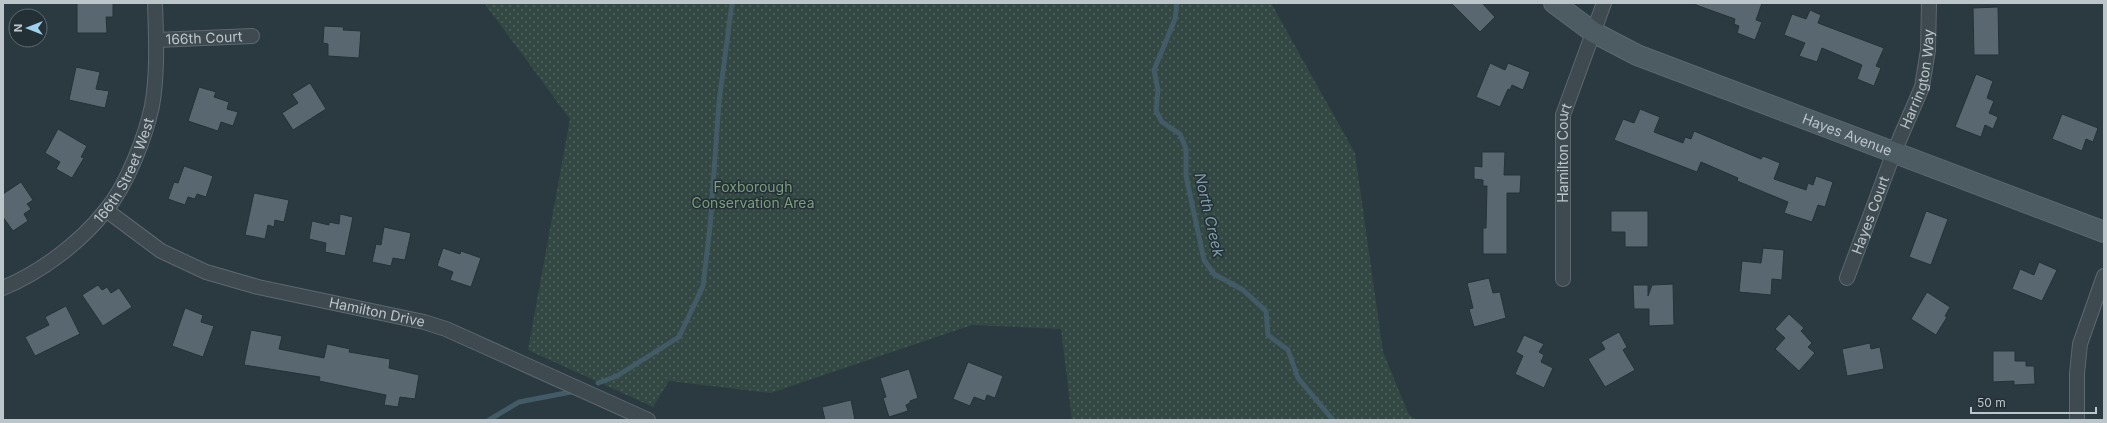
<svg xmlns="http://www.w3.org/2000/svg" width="2107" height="423" viewBox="0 0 2107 423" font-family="Inter,sans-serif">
<defs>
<pattern id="park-dots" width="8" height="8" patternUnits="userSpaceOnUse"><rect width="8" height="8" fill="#334842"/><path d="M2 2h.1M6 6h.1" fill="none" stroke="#4f615c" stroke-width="1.8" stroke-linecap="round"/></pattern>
</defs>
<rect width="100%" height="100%" fill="#2b3940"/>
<path fill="url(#park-dots)" d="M484 3H1271L1355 153 1383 352 1409 415 1418 420H1072L1061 329 972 325 771 393 669 381 653 407 528 350 570 119Z"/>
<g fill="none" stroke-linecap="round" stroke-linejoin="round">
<g stroke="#425b66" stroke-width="5">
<path d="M1177 3 1175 19 1154 70 1158 90 1156 111 1162 122 1180 134 1186 149V176L1204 260 1214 274 1243 290 1266 311 1268 335 1288 350 1298 378 1333 420"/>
<path d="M598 383 617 376 679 337 703 286 710 227 719 102 732 3"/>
<path d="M489 420 519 402 576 391"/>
</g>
</g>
<g fill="#596870" stroke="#253238">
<path d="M77 3H113V17H106L107 33H77Z"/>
<path d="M1451 3H1482L1495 17 1480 32Z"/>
<path d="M1696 3H1762L1756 20 1762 22 1755 40 1737 33 1739 26 1734 24 1735 19 1696 5Z"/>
<path d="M1998 7 1999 55H1974L1973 8Z"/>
<path d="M1810 10 1821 15 1818 23 1884 48 1876 66 1881 68 1874 86 1857 79 1862 65 1822 48 1817 62 1799 56 1805 43 1784 35 1792 14 1806 19Z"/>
<path d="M324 26 344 27 343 30 361 31 359 58 328 56V44L323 43Z"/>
<path d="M1490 63 1505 70 1508 63 1530 72 1523 90 1512 85 1510 90 1508 89 1500 107 1476 97Z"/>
<path d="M76 67 100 72 96 89 109 91 105 108 69 100Z"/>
<path d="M1976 74 1993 81 1987 98 1994 101 1989 113 1998 117 1993 129 1985 125 1981 137 1955 127Z"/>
<path d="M310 83 326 109 293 130 282 113 298 103 292 94Z"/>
<path d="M199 87 216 92 214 97 229 102 227 109 238 112 233 126 221 122 218 131 188 121Z"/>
<path d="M1640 109 1660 117 1654 132 1683 143 1685 137 1691 139 1694 131 1761 159 1763 156 1780 163 1774 179 1806 190 1808 183 1813 185 1816 176 1833 182 1825 207 1818 205 1812 222 1784 213 1788 202 1737 181 1738 178 1701 162 1697 172 1614 140 1623 119 1634 123Z"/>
<path d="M2062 114 2098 128 2093 142 2086 139 2082 151 2052 139Z"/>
<path d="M58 129 87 146 81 157 84 158 72 178 56 169 60 162 45 153Z"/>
<path d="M1482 152H1505L1504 175H1521L1520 193H1507V254H1483V228H1486L1487 186H1483V180L1474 179V166L1482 167Z"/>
<path d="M184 166 213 176 206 197 197 194 195 199 188 197 185 205 168 199 174 182 178 183Z"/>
<path d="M21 182 33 200 27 204 31 209 24 214 28 221 13 231 3 217V194Z"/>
<path d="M254 193 289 200 284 222 275 220 274 227 268 225 265 239 245 235Z"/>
<path d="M1611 211H1648V247H1625V232H1611Z"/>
<path d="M1926 211 1948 219 1931 265 1909 257Z"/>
<path d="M340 214 353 217 345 256 325 252 326 243 309 239 312 221 329 225V222L339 224Z"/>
<path d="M384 227 411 233 405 260 393 258 391 266 372 262 376 244 381 245Z"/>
<path d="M443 248 460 254 461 251 481 258 471 287 450 280 453 272 437 266Z"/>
<path d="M1763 248 1784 250 1782 280 1772 279 1771 295 1739 292 1742 261 1761 263Z"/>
<path d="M2039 262 2057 270 2042 301 2012 289 2020 269 2034 275Z"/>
<path d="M1489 278 1493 293 1500 292 1506 318 1474 327 1469 309 1473 308 1467 283Z"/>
<path d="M1673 284 1674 325 1649 326V309H1634L1633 285H1648V296L1652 285Z"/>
<path d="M98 285 102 290 107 287 111 293 119 288 132 307 103 326 82 295Z"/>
<path d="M1927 292 1950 307 1945 316 1947 317 1936 335 1911 319Z"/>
<path d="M66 306 80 334 35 356 25 337 49 325 45 317Z"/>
<path d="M185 308 203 315 201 322 214 326 203 357 172 346Z"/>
<path d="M1789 314 1804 328 1801 331 1812 343 1808 347 1815 353 1799 371 1775 349 1785 338 1775 329Z"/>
<path d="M251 330 282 336 279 349 324 358 327 344 350 349 349 352 390 359 389 368 419 375 415 399 400 397 398 407 384 405 386 395 319 381 320 377 244 365Z"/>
<path d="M1619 332 1627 347 1623 350 1635 370 1605 387 1588 359 1605 349 1601 342Z"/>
<path d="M1524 335 1544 344 1539 352 1544 355 1541 362 1553 368 1544 388 1515 374 1523 356 1516 352Z"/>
<path d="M1870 343 1871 349 1880 347 1884 369 1847 376 1842 349Z"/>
<path d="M1993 351H2015V361H2026V366H2034L2035 384 2014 385V381L1993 382Z"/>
<path d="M968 362 1003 376 995 398 987 395 985 401 974 397 970 406 953 399Z"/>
<path d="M909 369 918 398 910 401V403L906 405 908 411 889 417 883 398 886 397 880 378Z"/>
<path d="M851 400 855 420H825L822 407Z"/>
</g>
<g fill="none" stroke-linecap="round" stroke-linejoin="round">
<defs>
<g id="street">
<path id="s1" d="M156 40 252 36"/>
<path id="s2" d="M106 210 161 251 206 272 258 287 424 322 446 329 648 420"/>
<path id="s3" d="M1847 278 1894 152 1922 87 1928 50 1929 3"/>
<path id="s4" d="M1563 279V115L1604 3"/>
<path id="s5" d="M3 288C41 272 80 243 106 210 127 185 145 138 152 106 158 72 156 37 155 3"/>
<path d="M2077 420V374L2080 344 2104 276"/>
</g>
<g id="secondary">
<path id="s6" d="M1554 3 1593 32 1637 55 2104 232"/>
</g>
</defs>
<use href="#street" stroke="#5c686e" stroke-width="16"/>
<use href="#secondary" stroke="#5c686e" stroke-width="22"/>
<use href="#street" stroke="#3e4a50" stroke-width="14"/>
<use href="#secondary" stroke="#4d5b63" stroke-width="20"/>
</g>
<g text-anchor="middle" stroke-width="3" stroke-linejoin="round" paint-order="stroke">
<g font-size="14" fill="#bbc5ca" stroke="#233036">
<text dy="5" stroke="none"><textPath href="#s1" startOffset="48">166th Court</textPath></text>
<text dy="5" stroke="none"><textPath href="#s3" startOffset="212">Harrington Way</textPath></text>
<text dy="5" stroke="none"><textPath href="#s6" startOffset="323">Hayes Avenue</textPath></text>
<text dy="5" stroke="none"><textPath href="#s4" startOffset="126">Hamilton Court</textPath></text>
<text dy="5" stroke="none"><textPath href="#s5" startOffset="174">166th Street West</textPath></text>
<text dy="5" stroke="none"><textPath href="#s3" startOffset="67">Hayes Court</textPath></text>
<text dy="5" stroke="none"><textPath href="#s2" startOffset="294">Hamilton Drive</textPath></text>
</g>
<g font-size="14" fill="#7e9d7d" stroke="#233036">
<text x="753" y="192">Foxborough<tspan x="753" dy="16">Conservation Area</tspan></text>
</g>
<g font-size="15" font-style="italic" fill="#809ca9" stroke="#233036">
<text transform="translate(1209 215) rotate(77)" y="5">North Creek</text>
</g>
</g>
<rect width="2107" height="423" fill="none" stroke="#bbc5ca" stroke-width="8"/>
<g transform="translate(28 28) rotate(270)"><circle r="19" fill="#233036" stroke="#606c71"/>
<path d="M0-3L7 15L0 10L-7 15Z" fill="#9fd0ec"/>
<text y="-6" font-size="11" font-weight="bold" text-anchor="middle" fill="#bbc5ca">N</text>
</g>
<path d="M1971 407v6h125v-6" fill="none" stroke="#bbc5ca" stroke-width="2"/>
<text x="1977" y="407" font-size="12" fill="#bbc5ca" stroke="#233036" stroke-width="3" paint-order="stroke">50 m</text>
</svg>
